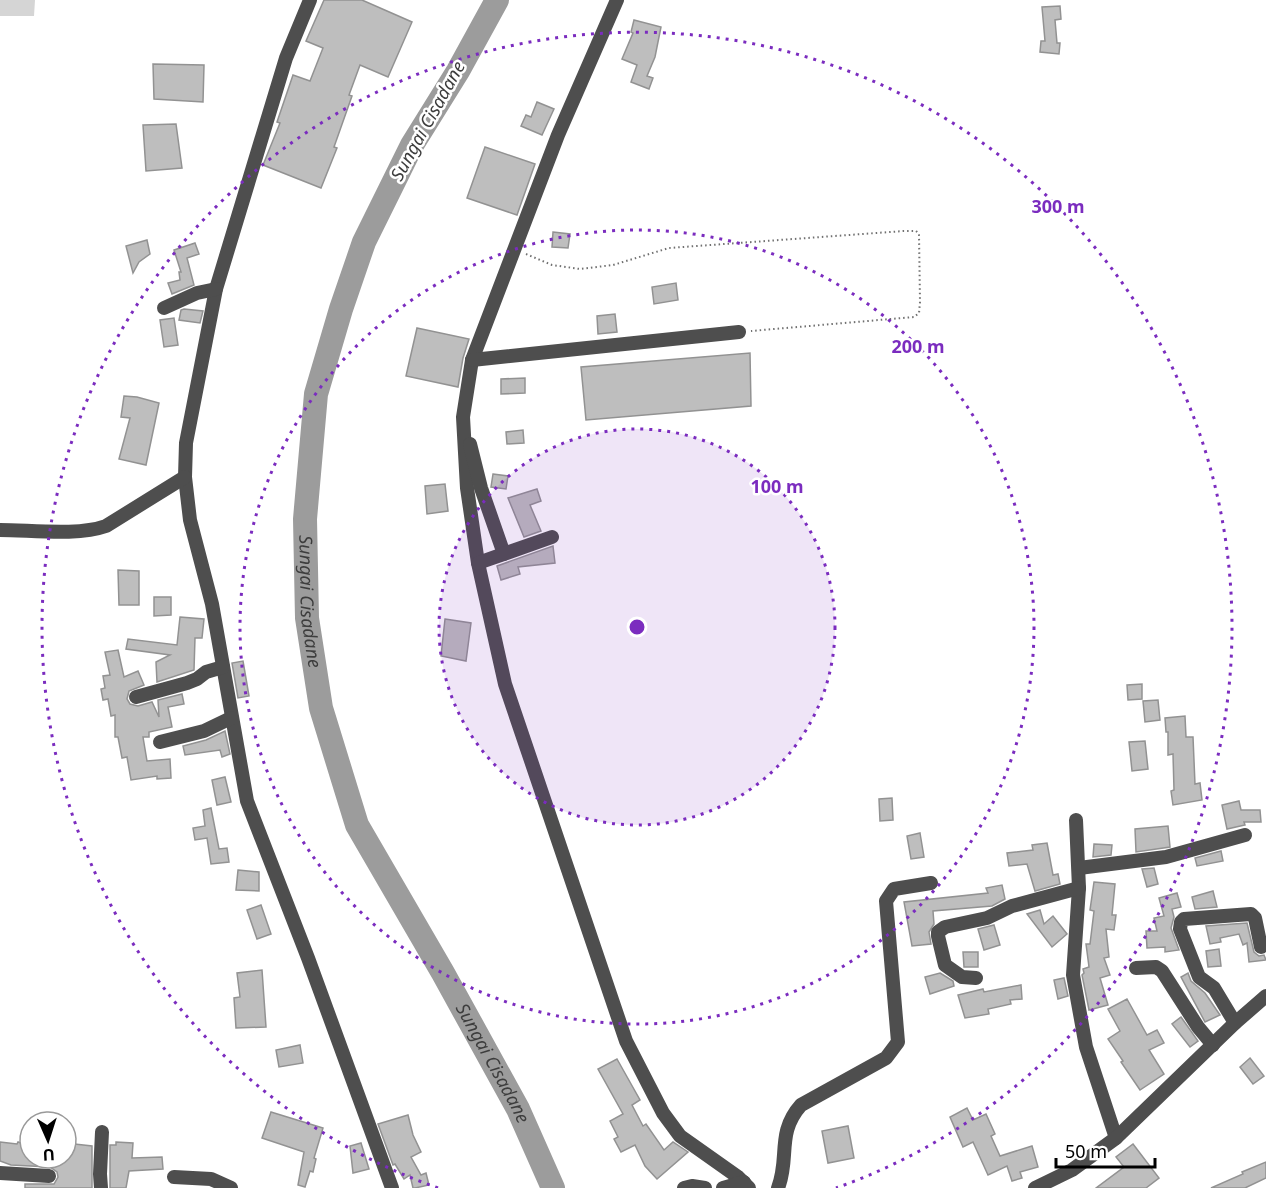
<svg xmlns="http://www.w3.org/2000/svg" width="1266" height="1188" viewBox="0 0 1266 1188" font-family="'Noto Sans',sans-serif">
<rect width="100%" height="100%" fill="#fff"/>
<path fill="#d5d5d5" d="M0 0H35L34 16H0Z"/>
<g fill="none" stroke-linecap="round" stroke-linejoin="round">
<path stroke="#9c9c9c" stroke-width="24" id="s1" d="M497 0 458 71 412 145 364 242 341 309 316 394 305 519 307 618 321 708 357 825 443 973 518 1109 553 1188"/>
</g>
<g fill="#bebebe" stroke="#929292" stroke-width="1.5">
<path d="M324 0H362L412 22 388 77 360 65 349 95 352 96 334 147 337 148 321 188 263 165 280 123 277 122 293 75 310 81 323 48 306 41Z"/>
<path d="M1060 6 1061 19 1055 20 1057 43H1060L1059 54 1040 52 1041 41H1045L1042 7Z"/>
<path d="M634 20 661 27 655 57 647 76 653 78 649 89 631 82 637 65 622 59 633 33 631 32Z"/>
<path d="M153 64 204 65 203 102 154 99Z"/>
<path d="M537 102 554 109 542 135 521 126 526 115 531 117Z"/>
<path d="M176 124 182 168 146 171 143 125Z"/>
<path d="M485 147 535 164 517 215 467 198Z"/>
<path d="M553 232 570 234 568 248 552 247Z"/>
<path d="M147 240 150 254 139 262 133 273 126 246Z"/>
<path d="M195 243 199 254 187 258 194 285 172 294 168 283 180 280 179 272H181L174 250Z"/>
<path d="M676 283 678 300 654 304 652 287Z"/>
<path d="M184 309 203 311 200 323 179 320 181 310Z"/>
<path d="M615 314 617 332 598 334 597 316Z"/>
<path d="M174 318 178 345 164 347 160 320Z"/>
<path d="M417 328 469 339 463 358 458 387 406 376Z"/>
<path d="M750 353 751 406 586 420 581 367Z"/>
<path d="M525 378V393L501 394V379Z"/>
<path d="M124 396 137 397 159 403 146 465 119 459 130 418 121 417Z"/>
<path d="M523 430 524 443 507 444 506 432Z"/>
<path d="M493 474 508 476 506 489 491 487Z"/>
<path d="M445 484 448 511 427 514 425 486Z"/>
<path d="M537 489 541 501 530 505 541 531 524 537 508 498Z"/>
<path d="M553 546 555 563 518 567 520 574 501 580 497 566Z"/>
<path d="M118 570 139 571V605H119Z"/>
<path d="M154 597H171V615L154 616Z"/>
<path d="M180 617 204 619 202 638H195L194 670 157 682 156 662 170 655 126 649 128 639 177 645Z"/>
<path d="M445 619 471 623 466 661 441 656Z"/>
<path d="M118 650 124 677 138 671 144 685 129 691 127 699 130 704 138 706 152 702 159 717 158 700 182 694 184 704 168 707 172 727 149 732V737H143L147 761 170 759 171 778 157 779V776L131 780 127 757 122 758 118 737H115V715L111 716 108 699 103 700 101 689 105 688 103 676 110 675 105 652Z"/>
<path d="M243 661 249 696 238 698 232 663Z"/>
<path d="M1142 684V699L1128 700 1127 685Z"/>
<path d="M1158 700 1160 720 1145 722 1143 701Z"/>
<path d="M1185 716 1186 737H1193L1195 784 1200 783 1202 800 1173 805 1171 791 1174 790 1173 754 1168 755V732H1166L1165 718Z"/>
<path d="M225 731 230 754 222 757 220 750 185 755 183 746 206 740Z"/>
<path d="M1145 741 1148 769 1132 771 1129 742Z"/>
<path d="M225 777 231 802 217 805 212 780Z"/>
<path d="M892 798 893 820 880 821 879 799Z"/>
<path d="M1239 801 1241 810H1260L1261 822H1244L1245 825 1227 829 1222 805Z"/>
<path d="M211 808 219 849 227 848 229 862 211 864 207 838 195 840 193 828 205 826 203 810Z"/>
<path d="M1168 826 1170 847 1136 852 1135 829Z"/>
<path d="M920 833 924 857 911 859 907 836Z"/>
<path d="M1047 843 1053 875 1058 874 1060 884 1035 891 1027 864 1009 866 1007 853 1033 850 1032 845Z"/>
<path d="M1094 844 1112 845 1111 855 1093 857Z"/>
<path d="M1221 851 1223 861 1197 866 1195 858Z"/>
<path d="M1154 868 1158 884 1147 887 1142 869Z"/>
<path d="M238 870 259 872V891L236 890Z"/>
<path d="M1094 882 1115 884 1112 915H1116L1114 930 1106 929 1109 957 1104 958 1110 975 1100 978 1108 1005 1089 1010 1082 975 1084 973 1083 969 1089 967 1086 944H1090L1094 911 1090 910Z"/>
<path d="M1002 885 1005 899 992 906 933 911 934 924 929 932 931 944 912 946 904 902 988 893 986 888Z"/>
<path d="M1213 891 1217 907 1195 909 1192 897Z"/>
<path d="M1177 893 1181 907 1172 909 1174 917 1171 928 1179 950 1165 952V947L1147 948 1146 931H1157L1154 918 1164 916 1159 898Z"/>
<path d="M261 905 271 934 257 939 247 910Z"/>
<path d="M1040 910 1044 924 1053 916 1067 934 1052 947 1027 914Z"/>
<path d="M1247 923 1254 952 1259 956 1264 955 1266 960 1249 962 1247 943 1243 945 1239 934 1220 938 1221 942 1210 944 1206 926Z"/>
<path d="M994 925 1000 945 984 950 978 929Z"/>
<path d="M1219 949 1221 966 1208 967 1206 951Z"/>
<path d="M963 952H978V967H964Z"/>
<path d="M262 970 266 1027 236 1028 234 998 240 997 237 973Z"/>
<path d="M940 973 953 981 954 986 930 994 925 977Z"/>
<path d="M1188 973 1191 981 1205 993 1220 1015 1205 1022 1181 977Z"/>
<path d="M1064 978 1068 996 1058 999 1054 980Z"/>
<path d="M1021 985 1022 999 1010 1000 1011 1004 988 1009 989 1014 965 1018 958 995 983 989 984 992Z"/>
<path d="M1127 999 1147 1035 1157 1030 1164 1043 1149 1050 1164 1074 1140 1090 1121 1062 1123 1061 1108 1039 1120 1031 1108 1009Z"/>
<path d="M1181 1017 1198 1041 1190 1047 1172 1024Z"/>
<path d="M300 1045 303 1063 279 1067 276 1050Z"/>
<path d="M1250 1058 1264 1076 1253 1084 1240 1067Z"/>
<path d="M617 1059 640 1100 632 1105 643 1126 646 1124 664 1150 673 1142 688 1152 657 1179 645 1166 635 1145 621 1152 614 1139 618 1137 610 1121 623 1114 598 1069Z"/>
<path d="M967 1108 973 1120 986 1114 995 1134 991 1136 1000 1156 1032 1146 1038 1167 1020 1172 1022 1178 1012 1181 1007 1166 988 1175 973 1142 963 1147 950 1117Z"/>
<path d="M271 1112 323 1128 314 1158 316 1159 313 1172 310 1171 305 1187 298 1185 304 1152 262 1138Z"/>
<path d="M408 1115 413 1135 421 1152 411 1157 421 1175 426 1173 429 1185 415 1188H413L410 1175 404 1179 395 1164 393 1165 378 1124Z"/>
<path d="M848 1126 854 1158 828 1163 822 1131Z"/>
<path d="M0 1142 17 1144 18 1142 30 1146V1158H66V1143L92 1146V1188H25V1184H54L58 1177 57 1172 50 1167 11 1165 0 1161Z"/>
<path d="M116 1142 133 1143 132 1158 162 1157 163 1169 129 1171 126 1188H110V1145H116Z"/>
<path d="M361 1143 369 1169 353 1173 350 1146Z"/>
<path d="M1133 1144 1159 1178 1146 1188H1096L1124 1167 1116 1157Z"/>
<path d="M1266 1162V1178L1245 1188H1211L1243 1174 1242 1172Z"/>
</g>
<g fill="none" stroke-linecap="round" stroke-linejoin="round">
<path stroke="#707070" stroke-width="2" stroke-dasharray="1.5 3" stroke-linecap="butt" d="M526 254 552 265 580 269 613 265 669 248 904 231H916L919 234 920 302 919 313 914 317 751 331"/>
<g stroke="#4e4e4e" stroke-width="14">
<path d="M310 0 286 58 216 289 186 443 185 477 190 520 212 604 247 801 308 958 392 1188"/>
<path d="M617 0 558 135 472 360 463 417 467 488 478 563 505 684 626 1041 663 1113 680 1136 738 1177 749 1188"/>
<path d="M164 308 197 293 216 289"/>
<path d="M472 360 739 332"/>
<path d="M470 444 481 488 504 554"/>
<path d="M0 530C31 530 78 536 106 526L185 477"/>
<path d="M478 563 552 537"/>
<path d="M136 697 187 683 197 679 206 672 223 667"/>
<path d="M160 742 204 731 231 718"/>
<path d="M1076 820 1079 888 1073 975 1086 1047 1116 1138"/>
<path d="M1079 868 1166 857 1245 835"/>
<path d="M1136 968 1156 967 1162 971 1198 1027 1213 1045"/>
<path d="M976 978 962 977 945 965 938 936V932L945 927 987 918 1012 906 1079 888"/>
<path d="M1235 1023 1214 988 1199 977 1180 929 1181 922 1184 919 1251 914 1255 918 1261 947"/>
<path d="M0 1173 49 1176"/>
<path d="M174 1177 211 1179 231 1188"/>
<path d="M101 1188 100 1174 102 1132"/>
<path d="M684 1188 692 1186 705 1188"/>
<path d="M723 1188 744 1182"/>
<path d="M778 1188C790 1158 776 1133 801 1105L886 1058 898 1042 886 901 894 889 931 883"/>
<path d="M1035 1188 1072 1170 1116 1138 1235 1023 1266 996"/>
</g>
</g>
<circle cx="637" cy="627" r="198" fill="#7b2cbf" fill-opacity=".12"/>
<g fill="none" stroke="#7b2cbf" stroke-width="3" stroke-dasharray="3 6">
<circle cx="637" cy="627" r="198"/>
<circle cx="637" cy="627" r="397"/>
<path d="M438 1188A595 595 0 1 1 836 1188"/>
</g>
<g text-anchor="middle" stroke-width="5" stroke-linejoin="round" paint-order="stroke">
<g font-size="18" font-style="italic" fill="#3d3d3d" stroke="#fff">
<text transform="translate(428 121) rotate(-61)" y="6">Sungai Cisadane</text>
<text dy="6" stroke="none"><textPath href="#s1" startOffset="644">Sungai Cisadane</textPath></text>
<text dy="6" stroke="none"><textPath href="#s1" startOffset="1148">Sungai Cisadane</textPath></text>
</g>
</g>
<circle cx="637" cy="627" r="9" fill="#7b2cbf" stroke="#fff" stroke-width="3"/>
<g font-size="18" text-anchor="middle" font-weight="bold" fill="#7b2cbf" stroke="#fff" stroke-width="5" stroke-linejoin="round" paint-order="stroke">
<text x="1058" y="213">300 m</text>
<text x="918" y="353">200 m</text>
<text x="777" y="493">100 m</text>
</g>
<g transform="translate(48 1140) rotate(177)"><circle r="28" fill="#ffffff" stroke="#999999" stroke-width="1.5"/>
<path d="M0-4.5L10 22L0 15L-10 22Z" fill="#000000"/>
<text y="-9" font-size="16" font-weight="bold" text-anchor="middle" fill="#000000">U</text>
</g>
<path d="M1056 1158v9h99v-9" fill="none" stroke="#000000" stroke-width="3"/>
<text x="1065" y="1158" font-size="18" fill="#000000" stroke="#ffffff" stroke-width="4.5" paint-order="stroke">50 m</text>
</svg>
